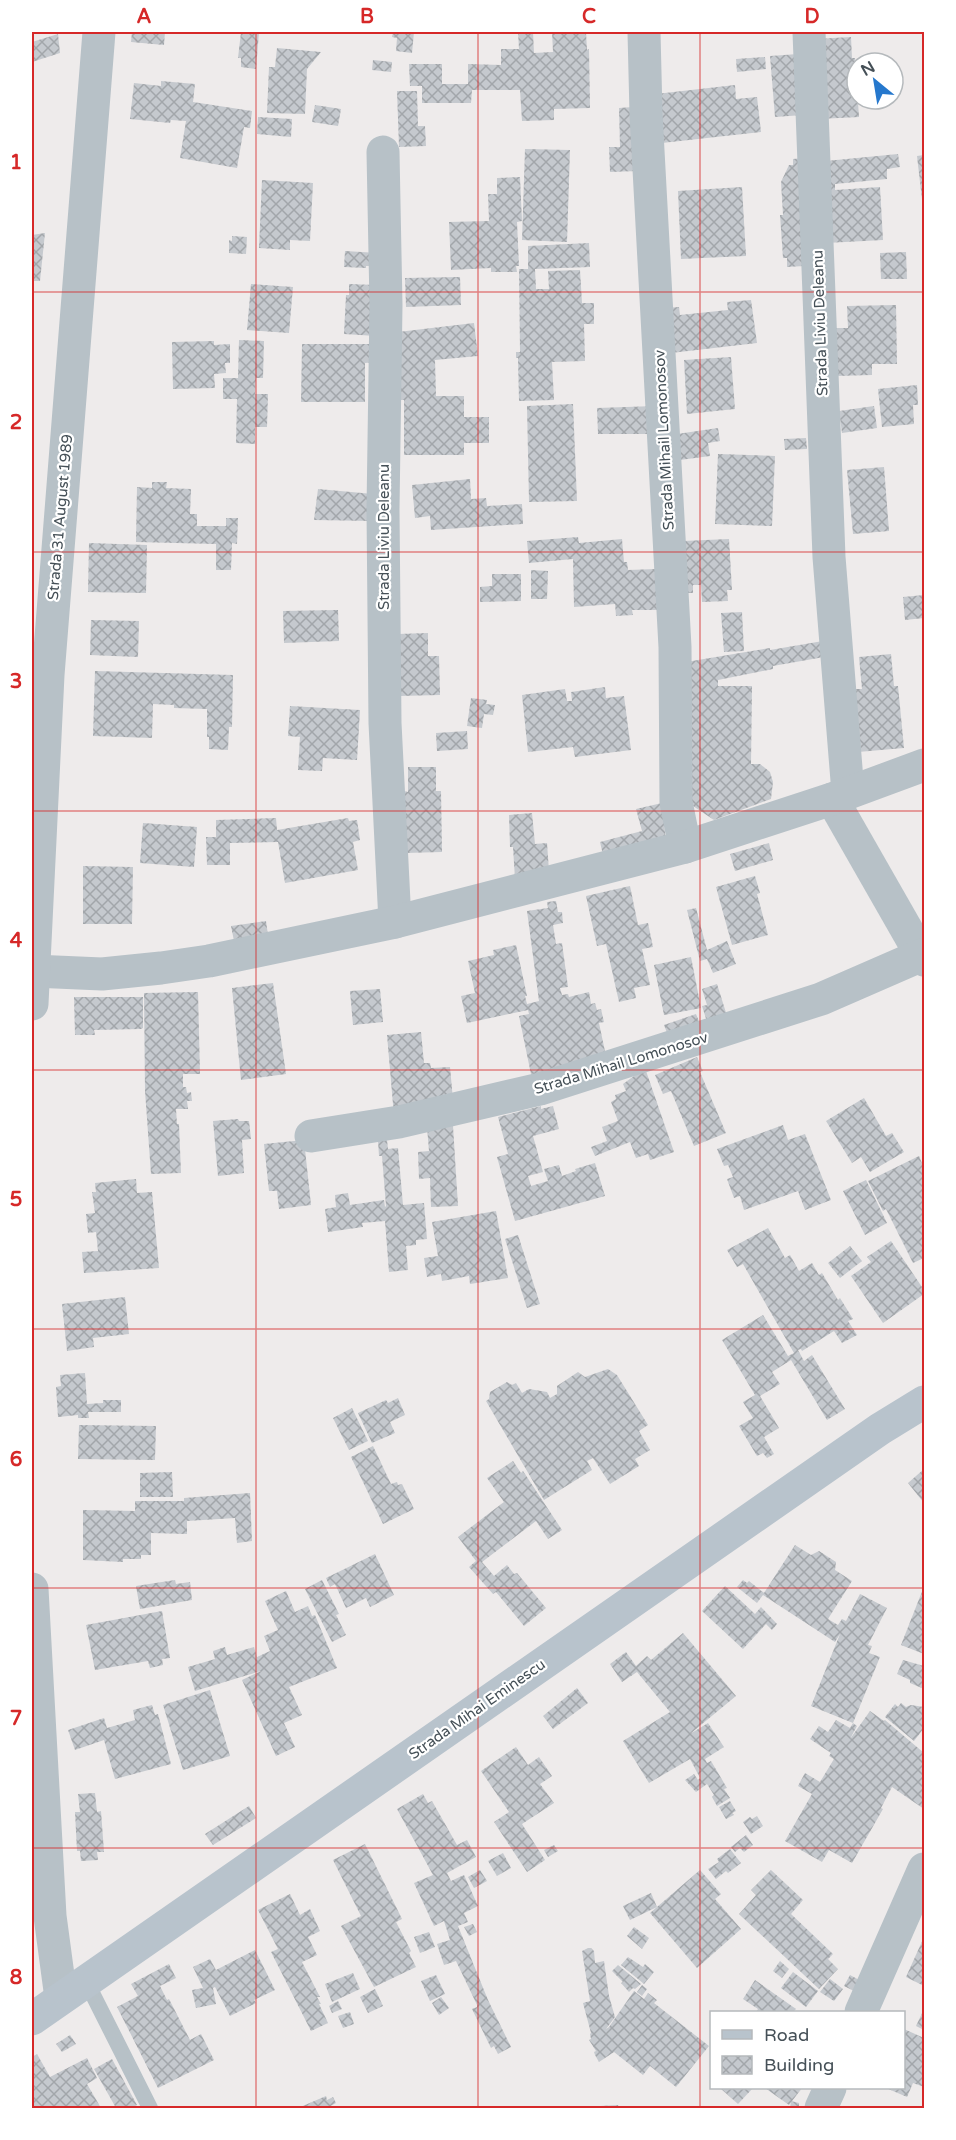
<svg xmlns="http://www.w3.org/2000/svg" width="956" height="2140" viewBox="0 0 956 2140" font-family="'Varela Round',sans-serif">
<defs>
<pattern id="building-cross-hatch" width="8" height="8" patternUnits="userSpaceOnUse" patternTransform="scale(1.5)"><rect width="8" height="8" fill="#c5c9ce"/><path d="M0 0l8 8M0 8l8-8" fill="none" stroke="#a2a6aa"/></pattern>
</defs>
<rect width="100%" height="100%" fill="#eeebeb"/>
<g fill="url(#building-cross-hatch)">
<path d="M132 32H165L164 45 131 42Z"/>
<path d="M241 32H259L256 69 241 67V58H238Z"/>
<path d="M393 32H414L412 53 396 51 397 38 392 37Z"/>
<path d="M518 32H533L534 53 553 52 552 32H586L587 50 589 49 590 108 554 109V120L522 121 520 90H472L471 103H422V86H410L409 64H442V84H468V64L501 65V49H519Z"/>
<path d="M58 34 60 53 32 62V42Z"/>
<path d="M851 37 852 58H855L859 117 819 119 815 39Z"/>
<path d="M277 48 321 52 307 69 305 114 267 113 269 67H275Z"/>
<path d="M798 54 803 115 775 117 770 56Z"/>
<path d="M765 57 766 69 737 72 736 59Z"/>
<path d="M373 60 392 62 391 72 372 70Z"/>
<path d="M161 81 195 84 193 102 252 111 250 128 244 127 237 168 180 158 186 121 171 120 170 123 130 119 134 83 161 86Z"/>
<path d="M735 85 736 99 757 97 761 132 662 143 656 94Z"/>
<path d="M397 91H417L418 126H425L426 146 399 147Z"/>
<path d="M315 105 341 109 338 126 312 122Z"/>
<path d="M633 107 638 171 610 172 609 147H620L619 108Z"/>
<path d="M258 117 292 119 291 137 257 134Z"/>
<path d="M525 149 570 150 567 242 522 240Z"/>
<path d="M898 154 900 167 887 169V179L835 184V190L880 187 883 240 826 243V161Z"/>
<path d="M924 155V208H923L917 156Z"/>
<path d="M803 158 804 266 787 267V258H783L780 215H783L781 182 789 165H793V159Z"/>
<path d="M520 177 522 221 517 222 519 266H516L517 272H491V268L451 270 449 222 489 221 488 194H497V178Z"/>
<path d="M262 180 313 183 310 241 290 240V250L259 248Z"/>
<path d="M742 187 746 256 681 259 678 191Z"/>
<path d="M45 233 40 281H32V235Z"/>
<path d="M232 236 247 237 246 254 229 253V240L232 241Z"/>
<path d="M589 243 590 267 535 269 536 289H549L548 271 580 270 582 303H594V324H584L585 361 552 362 554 400 519 401 518 358H516V352H520L519 269H528V246Z"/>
<path d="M345 251 378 253 377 266H366V268L344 267Z"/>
<path d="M906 252 907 279H881L880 253Z"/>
<path d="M460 277 461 305 406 307 405 278Z"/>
<path d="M251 284 293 287 289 333 247 330Z"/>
<path d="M349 284 376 285V336L344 334 346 295H349Z"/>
<path d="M751 300 757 343 671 353 665 308 679 307 680 315 728 310 727 302Z"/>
<path d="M896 305 897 364H872V375L837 376 836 328H848L847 306Z"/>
<path d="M474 323 478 356 435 360 436 396H464V417H489V443H464V455H404V400H400L398 332Z"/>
<path d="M239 340 264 341 263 378H256L255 394H268L267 427H255V444L236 443 237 399H223V378H238Z"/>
<path d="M214 341V345L230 344V363H225L226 373 214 374 215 388 173 389 172 342Z"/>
<path d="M302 344H376V362L365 363V402H301Z"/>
<path d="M731 357 735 409 687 414 684 360Z"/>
<path d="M917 385 918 405H913L914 424 882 427 878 389Z"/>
<path d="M922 395H924V416H923Z"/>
<path d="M573 404 577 501 529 502 527 406Z"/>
<path d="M655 406 647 434H598L597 408Z"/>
<path d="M874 406 877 428 842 433 839 411Z"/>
<path d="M718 428 720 441 708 443 710 456 680 460 677 434Z"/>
<path d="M806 438 807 449 785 450 784 439Z"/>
<path d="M718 454 775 456 772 526 715 524Z"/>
<path d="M884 467 889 531 853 534 847 470Z"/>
<path d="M470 479 471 499 486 498 487 506 522 504 523 524 431 530 430 516 415 518 412 485Z"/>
<path d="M152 482H167L166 488 191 489 190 514H197V526H226V518H238L237 544 232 543 231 570H216V544L136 542 137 487 152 488Z"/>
<path d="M318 489 373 494 371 521 314 520Z"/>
<path d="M578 537 579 543 622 539 624 562H627L628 570 656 569 658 610H632L633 615 616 616 615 604 574 607 573 559 529 563 527 541Z"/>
<path d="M729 539 732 590H727L728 601 702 602 701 585H693V593H685L683 541Z"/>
<path d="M89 543 147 545 146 593 88 592Z"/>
<path d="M531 570 548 571 547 599H531Z"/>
<path d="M492 574H521V601L480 602V587L492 586Z"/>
<path d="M924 595V618L905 620 903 597Z"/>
<path d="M338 610 339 641 284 643 283 611Z"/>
<path d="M742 612 744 651 724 652 721 613Z"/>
<path d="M91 620 139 621 138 657 90 655Z"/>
<path d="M428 633V656H439L440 695 400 696 398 634Z"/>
<path d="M823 641 824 657 773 666V669L718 680V686H752L751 764H760L770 772 773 782 771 799 714 820 690 804 686 662 770 648V650Z"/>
<path d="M891 654 894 686H898L904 748 858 752 854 689H862L859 657Z"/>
<path d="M95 671 233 675 232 727H229L228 750 209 749V737H207V709L174 708V705L153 704 152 738 93 736Z"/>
<path d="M605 687 606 698 624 696 631 750 575 757 573 747 528 752 522 695 565 689 567 701H572L571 692Z"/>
<path d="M471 698 487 700 486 704 495 705 493 715 484 714 482 728 467 726Z"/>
<path d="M290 706 360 710 357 760 323 758 322 771 298 770 300 737 288 736Z"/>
<path d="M467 731 468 749 437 751 436 733Z"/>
<path d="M408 767H436V791H441L442 852 405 853 404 791 408 792Z"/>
<path d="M662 803 666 842 603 855 600 842 642 831 636 809Z"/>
<path d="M532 813 535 844 547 843 549 871 515 879 513 847H510L509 815Z"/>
<path d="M276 818 277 830 348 818 349 821 357 820 360 840 353 842 358 870 285 883 278 842 230 843V865H207L206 837H216V820Z"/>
<path d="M143 823 197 827 194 867 140 863Z"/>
<path d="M769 843 773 860 735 871 730 854Z"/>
<path d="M83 866 133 867 132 924H83Z"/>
<path d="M755 876 760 893 757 894 768 935 732 945 716 887Z"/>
<path d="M630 886 638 925 648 923 653 947 642 949 650 985 634 988 636 998 619 1002 606 944 597 946 586 896Z"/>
<path d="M556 901 558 912H562L563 923 553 925 556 944 562 943 568 987 560 988 562 995 568 994 569 997 589 992 591 1004 595 1003 597 1010 601 1009 604 1022 599 1023 606 1056 532 1079 519 1016 529 1014 528 1010 467 1023 461 996 475 993 468 961 494 955 493 950 516 945 527 996H525L527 1004 539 1001 527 911 548 908 547 902Z"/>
<path d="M696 908 707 950 727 941 736 964 713 973 707 959 700 961 687 910Z"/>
<path d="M266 921 268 935 234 941 231 926Z"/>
<path d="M691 957 701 1008 664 1015 654 965Z"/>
<path d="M273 983 286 1074 241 1080 232 988Z"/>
<path d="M717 984 728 1019 708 1025 702 1006 707 1005 702 989Z"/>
<path d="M380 989 383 1022 353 1025 350 991Z"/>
<path d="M198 992 200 1074H183V1087H186L187 1093 191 1092 192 1101H187L188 1109H176L177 1124H179L181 1173 151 1174 145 1091 144 993Z"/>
<path d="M74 997H143V1028L141 1029 94 1030 95 1035H75Z"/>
<path d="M696 1014 700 1024 669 1038 664 1025Z"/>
<path d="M421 1032 424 1063H430L431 1068 450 1067 453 1100 394 1116 387 1035Z"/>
<path d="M697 1057 703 1071 700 1072 726 1133 694 1146 671 1091 663 1094 655 1075Z"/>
<path d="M645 1068 674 1152 650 1160 648 1154 636 1158 630 1142 595 1156 591 1147 607 1141 602 1127 618 1121 611 1102 616 1099 615 1095 626 1091 623 1084Z"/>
<path d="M864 1098 886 1136 892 1133 904 1152 870 1172 861 1157 852 1163 826 1121Z"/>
<path d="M541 1106V1109L553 1106 559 1129 533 1136 543 1172 528 1176 531 1186 548 1181 544 1169 559 1165 562 1176 576 1171 575 1169 595 1163 605 1196 515 1221 497 1157 508 1154 498 1117Z"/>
<path d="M238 1119 239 1121H249L251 1139 242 1140 244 1173 218 1176 213 1121Z"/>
<path d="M783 1125 788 1140 805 1134 831 1200 805 1210 798 1191 744 1210 740 1196 734 1198 727 1179 733 1177 728 1165 724 1166 717 1149Z"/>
<path d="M453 1126 458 1206 431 1207 430 1178 419 1179 418 1152 429 1151 427 1127Z"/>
<path d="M304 1140 311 1205 279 1209 277 1191H269L264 1144Z"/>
<path d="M387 1140 388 1149 398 1148 403 1205 424 1203 427 1239 416 1240V1245L406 1246 408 1270 389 1272 385 1221 362 1223 363 1227 328 1232 325 1209 336 1207 335 1195 348 1193 350 1205 384 1200 385 1207 386 1206 382 1156H379L378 1141Z"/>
<path d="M919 1156 924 1168V1258L913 1263 886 1209 883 1211 868 1181Z"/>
<path d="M136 1179 137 1193 152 1192 159 1268 84 1273 82 1252 98 1251 96 1232 88 1233 86 1214 95 1213 92 1192H96L95 1183Z"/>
<path d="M866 1180 887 1223 865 1235 843 1191Z"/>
<path d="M496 1211 508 1278 470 1284 469 1276 442 1281 441 1274 427 1277 424 1258 438 1256 432 1222Z"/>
<path d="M768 1228 785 1258 790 1255 799 1271 812 1263 819 1275 822 1273 838 1300 840 1298 853 1319 848 1321 857 1335 842 1343 834 1331 802 1351 801 1349 798 1350 804 1361 812 1355 845 1409 827 1420 791 1360 772 1372 780 1384 760 1396 779 1428 764 1437 774 1454 767 1458 763 1453 757 1456 739 1426 753 1418 743 1402 755 1395 722 1340 763 1315 788 1356 794 1353 743 1264 737 1267 727 1250Z"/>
<path d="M518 1235 540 1304 527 1308 505 1239Z"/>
<path d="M891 1241 924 1290V1294L883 1323 851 1276 871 1262 867 1257Z"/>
<path d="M850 1246 862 1261 840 1278 828 1263Z"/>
<path d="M125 1297 129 1334 93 1338 94 1347 67 1351 62 1304Z"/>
<path d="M608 1369 617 1375 648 1425 639 1431 650 1450 635 1459 639 1466 610 1484 593 1458 587 1461 592 1470 544 1500 486 1401 489 1399 490 1392 507 1382 512 1385 516 1383 522 1393 529 1389 547 1392 550 1398 557 1394V1386L578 1372 585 1377Z"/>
<path d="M85 1373 87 1404 103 1403V1400H121V1412H88L89 1418H78V1415L58 1417 56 1387 61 1386 60 1375Z"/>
<path d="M398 1398 405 1415 390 1422 395 1433 372 1443 358 1413 386 1400 388 1403Z"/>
<path d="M352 1408 368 1441 349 1450 333 1418Z"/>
<path d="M79 1425 156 1426 155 1460 78 1459Z"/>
<path d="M373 1446 391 1484 397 1482 398 1485 402 1484 414 1509 383 1524 351 1457Z"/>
<path d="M513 1461 521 1473 523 1471 562 1530 548 1539 536 1521 482 1562 494 1576 507 1565 514 1574 517 1573 546 1608 524 1626 496 1592 493 1594 469 1567 476 1561 458 1537 504 1502 487 1478Z"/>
<path d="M924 1469V1503L908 1483Z"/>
<path d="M172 1472 173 1497H140V1473Z"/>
<path d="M250 1493 252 1541 237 1543 235 1518 187 1521V1534L151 1533V1555H141V1559H123V1562L83 1560V1510L135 1511V1501H184V1498Z"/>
<path d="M795 1545 811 1555 819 1551 836 1562 835 1570 852 1581 828 1619 838 1625 842 1619 846 1621 860 1594 887 1608 868 1645 872 1646 869 1653 880 1657 853 1723 811 1706 840 1634 835 1642 763 1595 757 1603 737 1587 743 1580 747 1583 749 1581 764 1593Z"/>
<path d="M375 1554 394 1595 370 1607 366 1598 346 1608 335 1584 330 1587 326 1578Z"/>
<path d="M175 1580 176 1584 190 1582 192 1600 140 1609 136 1586Z"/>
<path d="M322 1580 339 1614 336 1615 346 1635 332 1642 305 1589Z"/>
<path d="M725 1586 755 1614 761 1607 777 1624 772 1630 766 1624 743 1649 702 1611Z"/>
<path d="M923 1589 924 1590V1654L901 1645Z"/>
<path d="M286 1591 295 1612 308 1606 312 1616 315 1615 337 1668 289 1687 302 1715 284 1723 295 1747 276 1756 242 1680 261 1671 195 1691 188 1667 215 1659 213 1651 225 1647 227 1655 254 1647 257 1657 270 1651 264 1636 278 1630 265 1601Z"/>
<path d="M162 1611 170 1658 162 1659 163 1665 150 1668 148 1661 95 1670 86 1625Z"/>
<path d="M683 1633 736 1696 690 1734 708 1723 724 1747 705 1759 707 1763 711 1761 727 1788 724 1789 730 1798 717 1806 712 1797 714 1795 707 1784 696 1792 685 1780 694 1774 698 1780 700 1778 690 1759 649 1783 623 1741 670 1712 637 1672 622 1682 610 1664 626 1652 636 1666 647 1656 651 1660Z"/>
<path d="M903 1660 924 1666V1689L910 1683V1680L897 1674Z"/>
<path d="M577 1688 588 1703 553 1729 543 1716Z"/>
<path d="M210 1690 230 1756 183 1770 163 1705Z"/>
<path d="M901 1703 906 1707 911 1705 924 1707V1728L914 1741 885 1717 895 1704 898 1707Z"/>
<path d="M152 1705 155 1715 158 1714 171 1764 115 1779 104 1740 75 1750 68 1730 104 1718 107 1728 135 1720 133 1710Z"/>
<path d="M870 1711 884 1721 885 1720 924 1753V1809L892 1787 881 1808 883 1809 852 1863 829 1850 822 1862 785 1841 812 1794 798 1786 805 1773 820 1782 834 1759 829 1756 831 1753 810 1739 819 1726 828 1732 836 1720 850 1728 853 1723 857 1726 850 1739Z"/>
<path d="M516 1747 528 1765 539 1757 552 1776 540 1784 554 1803 522 1824 545 1860 527 1872 494 1822 509 1812 481 1771Z"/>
<path d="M95 1793 97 1812 101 1811 104 1852H97L98 1860 81 1861 80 1851H77L75 1812H80L78 1794Z"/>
<path d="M423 1794 428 1803 432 1801 457 1845 467 1840 476 1857 447 1873 451 1881 464 1875 478 1906 464 1913 468 1922 458 1926 488 2000 511 2047 498 2054 494 2046 491 2048 472 2009 477 2007V2005L456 1961 444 1965 437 1944 450 1940 444 1921 434 1926 414 1883 433 1875 397 1809Z"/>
<path d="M730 1801 736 1811 732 1813 734 1815 726 1819 719 1807Z"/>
<path d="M249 1806 256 1818 213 1845 205 1834Z"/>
<path d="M757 1816 763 1826 751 1834 743 1822 750 1817 752 1819Z"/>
<path d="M746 1835 753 1845 744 1852 740 1848 735 1852 731 1847Z"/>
<path d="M365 1844 402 1919 396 1922 411 1951 409 1953 416 1967 374 1987 341 1926 361 1916 333 1860Z"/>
<path d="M554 1845 558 1851 548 1857 544 1850Z"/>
<path d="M730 1849 741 1863 728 1873 726 1871 716 1879 708 1869 719 1862 717 1859Z"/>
<path d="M503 1853 511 1868 497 1876 488 1861Z"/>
<path d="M480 1870 487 1881 474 1888 468 1877Z"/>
<path d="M700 1870 721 1894 715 1899 741 1929 697 1968 650 1913Z"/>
<path d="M771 1870 803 1900 791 1914 833 1954 828 1959 838 1969 819 1989 739 1914 756 1895 751 1890Z"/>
<path d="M651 1893 657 1907 630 1920 623 1906Z"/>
<path d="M290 1894 300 1915 310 1909 320 1931 308 1937 317 1955 302 1962 320 1997H317L321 2004H319L328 2023 311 2031 271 1952 278 1949 258 1910Z"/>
<path d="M473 1924 477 1932 469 1936 464 1927Z"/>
<path d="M634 1927 649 1938 642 1949 627 1936Z"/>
<path d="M429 1932 435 1947 420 1953 414 1937Z"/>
<path d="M924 1937V1986L906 1977Z"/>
<path d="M588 1948H591L594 1951 595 1963 604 1961 609 1996 615 2017 606 2029 609 2027 634 1991 644 1999 648 1993 657 2000 654 2003 709 2046 676 2087 650 2066 643 2075 614 2052 599 2062 595 2055 594 2052 596 2051 589 2040 591 2039 590 2034 591 2033 583 2003 590 2001 582 1951Z"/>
<path d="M255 1950 275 1990 254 2000 256 2003 230 2016 215 1987 213 1988 216 2004 196 2008 192 1990 203 1988 193 1967 210 1959 216 1970Z"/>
<path d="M628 1957 643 1967 645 1964 654 1972 644 1984 621 1965Z"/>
<path d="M780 1961 789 1969 782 1978 773 1971Z"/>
<path d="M169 1964 176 1978 160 1986 167 2000 169 1999 190 2040 201 2034 214 2060 158 2088 117 2007 138 1996 131 1984Z"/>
<path d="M618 1965 641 1984 635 1989 633 1988 629 1992 621 1983 623 1982 612 1971Z"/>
<path d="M793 1972 818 1991 806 2007 781 1988Z"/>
<path d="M353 1973 360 1989 332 2002 325 1984Z"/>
<path d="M436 1975 445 1994 430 2001 421 1981Z"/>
<path d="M850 1975 861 1981 856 1992 844 1986Z"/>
<path d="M830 1979 843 1989 834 2001 820 1992Z"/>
<path d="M755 1980 796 2009 793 2012H756L758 2009 743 1999Z"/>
<path d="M642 1985 647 1989 642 1996 637 1992Z"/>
<path d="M375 1989 383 2006 368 2013 360 1997Z"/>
<path d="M441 1997 449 2008 439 2015 432 2003Z"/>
<path d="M338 2001 342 2009 332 2013 329 2006Z"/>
<path d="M924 2009V2030L916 2026Z"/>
<path d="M350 2012 354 2024 343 2028 338 2016Z"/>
<path d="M904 2029 924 2038V2087L913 2083 907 2097 886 2088H904Z"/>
<path d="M70 2035 76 2044 62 2052 56 2044Z"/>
<path d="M37 2054 50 2077 87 2058 97 2078 87 2084 101 2108H32V2057Z"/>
<path d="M112 2059 137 2105 132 2108H116L94 2069Z"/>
<path d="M720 2088H753L738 2104Z"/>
<path d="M765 2088H802L789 2105Z"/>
<path d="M326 2096 327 2100 333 2097 336 2103 327 2108H298Z"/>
<path d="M791 2101 799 2103V2108H790Z"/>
<path d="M618 2105 619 2108H601L600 2106Z"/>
</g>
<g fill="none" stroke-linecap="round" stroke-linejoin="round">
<path stroke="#b7c1c7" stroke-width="16" d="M86 1981 150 2108"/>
<g stroke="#b7c1c7" stroke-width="33">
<path d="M644 32 646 114 675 647 676 802 685 847"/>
<path d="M809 32 829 557 848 793"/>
<path d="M383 152 386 305 383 509 385 723 395 922"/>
<path d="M832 799 924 960"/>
<path d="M33 971 102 974 161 968 209 961 395 922 685 847 832 799 924 765"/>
<path d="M32 1004 48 675 99 32"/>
<path d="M311 1136 399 1122 540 1089 821 999 922 955"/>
<path d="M32 1589 50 1916 61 1998"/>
<path d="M861 2012 924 1869"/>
<path d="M821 2108 830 2088"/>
</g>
<path stroke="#b8c3cc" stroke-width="33" d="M32 2019 880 1429 924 1402"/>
</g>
<path fill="none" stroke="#d62828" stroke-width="1.5" stroke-opacity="0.55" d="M256 32V2108M478 32V2108M700 32V2108M32 292H924M32 552H924M32 811H924M32 1070H924M32 1329H924M32 1588H924M32 1848H924"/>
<g text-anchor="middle" stroke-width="4.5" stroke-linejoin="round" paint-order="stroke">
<g font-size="15" fill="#455057" stroke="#fff">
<text transform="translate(820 323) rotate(-92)" y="5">Strada Liviu Deleanu</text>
<text transform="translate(664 440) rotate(-93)" y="5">Strada Mihail Lomonosov</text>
<text transform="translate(60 517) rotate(-85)" y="5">Strada 31 August 1989</text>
<text transform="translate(384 537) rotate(-90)" y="5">Strada Liviu Deleanu</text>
<text transform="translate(621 1063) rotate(-17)" y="5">Strada Mihail Lomonosov</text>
<text transform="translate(477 1709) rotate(-35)" y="5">Strada Mihai Eminescu</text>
</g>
</g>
<rect width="956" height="2140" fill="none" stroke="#ffffff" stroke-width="66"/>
<rect x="710" y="2011" width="195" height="78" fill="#ffffff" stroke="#b5b9bc" stroke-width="1.5"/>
<rect x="722" y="2030" width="30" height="9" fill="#b8c3cc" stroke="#b5b9bc" stroke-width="1.5"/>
<text x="764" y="2041" font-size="18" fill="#455057">Road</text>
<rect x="722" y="2056" width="30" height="18" fill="url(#building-cross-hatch)" stroke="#b5b9bc" stroke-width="1.5"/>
<text x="764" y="2071" font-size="18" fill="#455057">Building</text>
<g transform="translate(875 81) rotate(330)"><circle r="28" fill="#ffffff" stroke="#b5b9bc" stroke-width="1.5"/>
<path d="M0-4.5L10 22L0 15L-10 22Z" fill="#2678cd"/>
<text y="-9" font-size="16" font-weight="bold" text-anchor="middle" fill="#455057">N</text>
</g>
<rect x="33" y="33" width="890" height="2074" fill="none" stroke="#d62828" stroke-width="2"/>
<g font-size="20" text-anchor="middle" font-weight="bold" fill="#d62828">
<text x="144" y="23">A</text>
<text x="367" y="23">B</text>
<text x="589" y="23">C</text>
<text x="812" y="23">D</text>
<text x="16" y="169">1</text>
<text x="16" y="429">2</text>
<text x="16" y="688">3</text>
<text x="16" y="947">4</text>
<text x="16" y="1206">5</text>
<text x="16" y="1466">6</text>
<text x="16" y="1725">7</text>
<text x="16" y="1984">8</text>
</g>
</svg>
